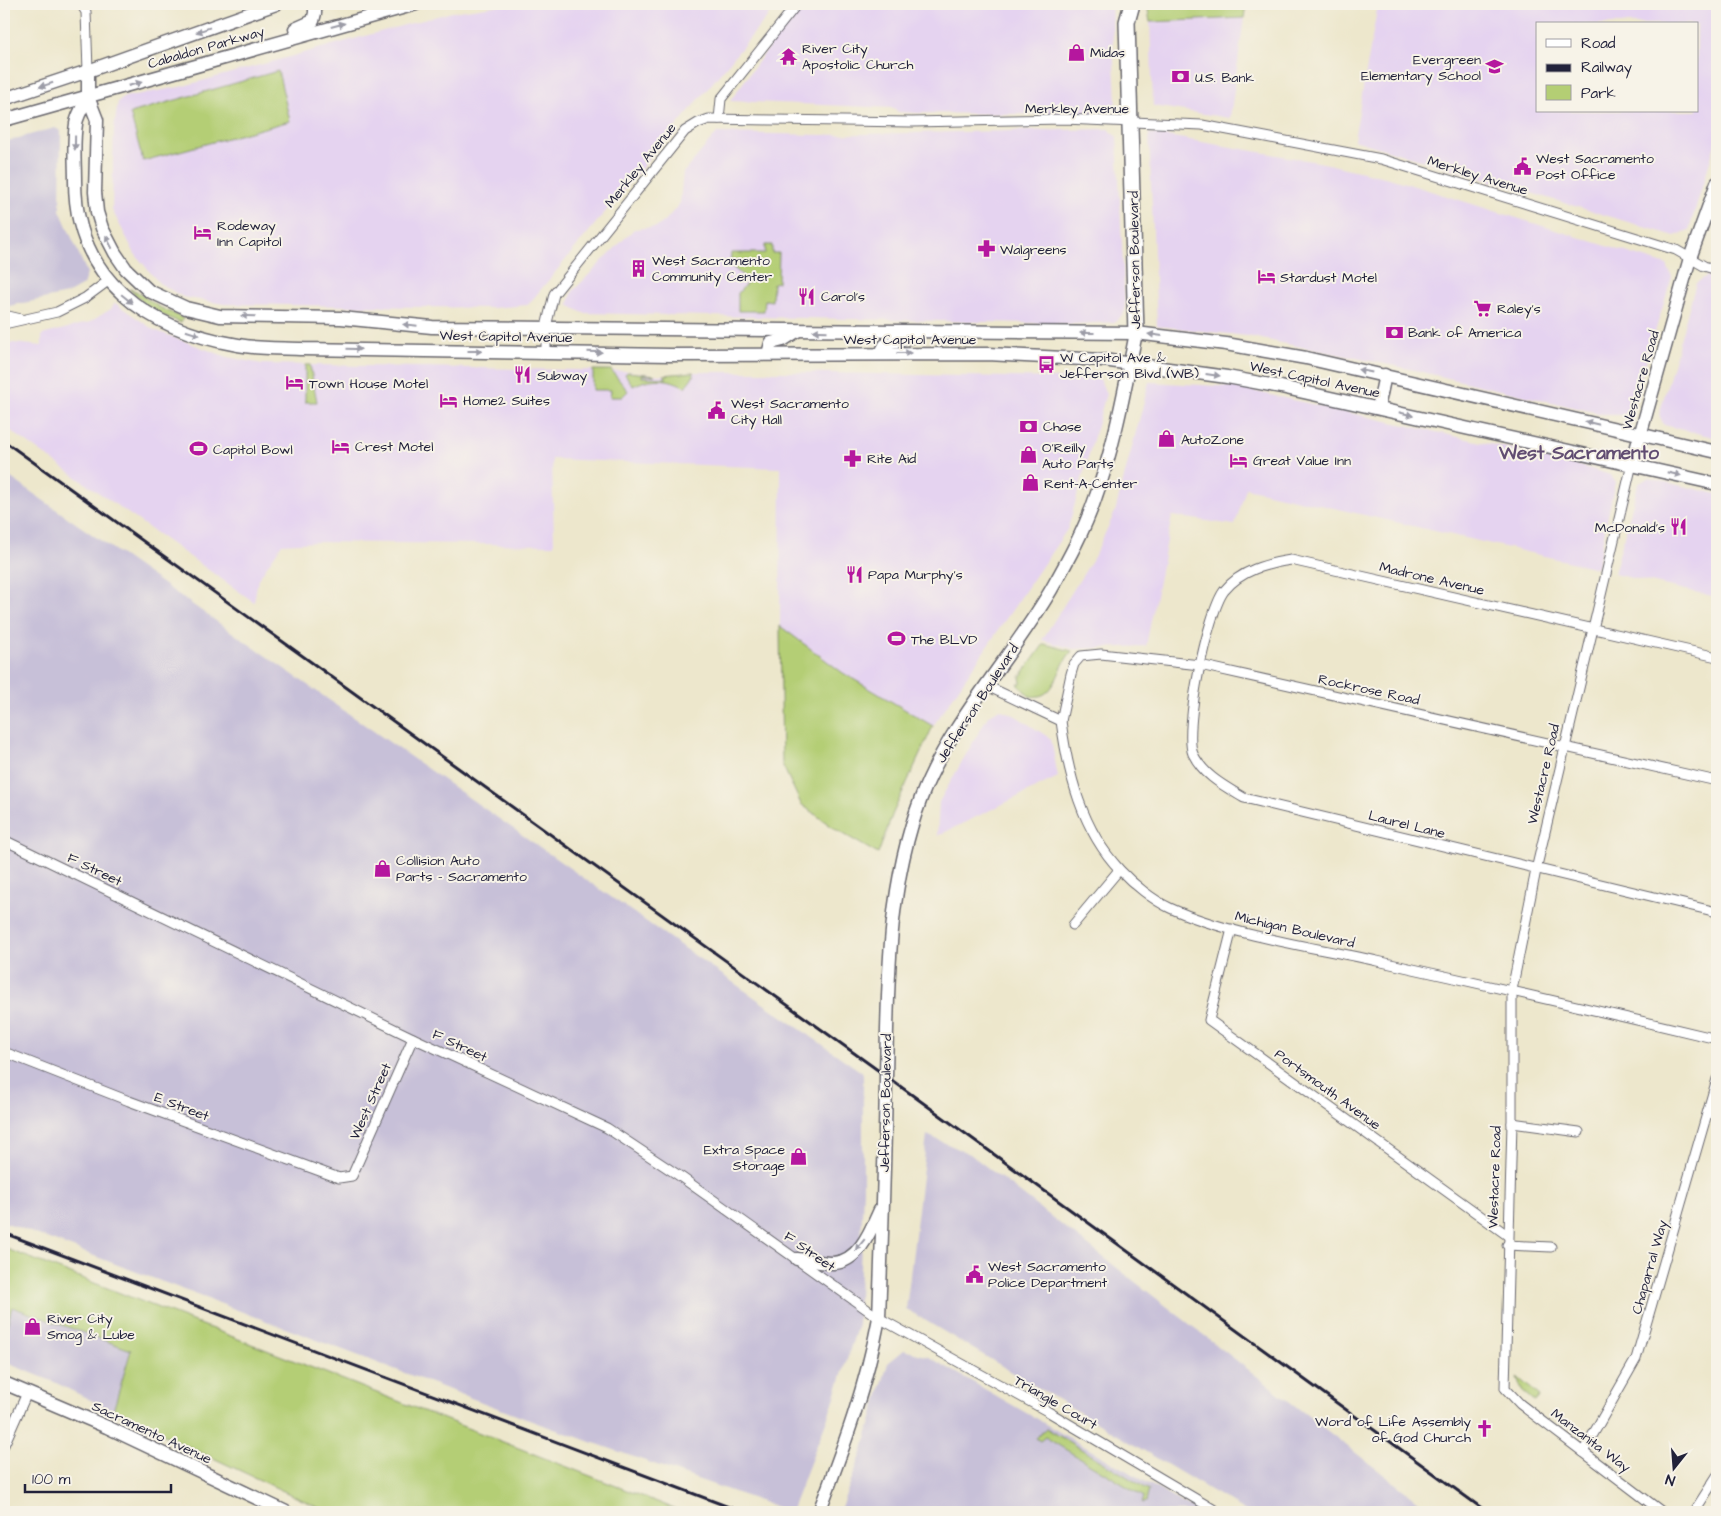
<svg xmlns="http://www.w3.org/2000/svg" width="1721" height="1516" viewBox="0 0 1721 1516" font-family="'Architects Daughter',sans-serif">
<rect width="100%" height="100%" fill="#f7f3e8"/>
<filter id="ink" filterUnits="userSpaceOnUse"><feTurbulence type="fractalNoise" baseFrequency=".02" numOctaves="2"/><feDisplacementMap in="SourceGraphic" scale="10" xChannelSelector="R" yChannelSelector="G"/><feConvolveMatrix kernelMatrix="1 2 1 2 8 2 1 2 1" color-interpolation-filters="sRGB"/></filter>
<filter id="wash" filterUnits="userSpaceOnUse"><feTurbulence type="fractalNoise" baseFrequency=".0096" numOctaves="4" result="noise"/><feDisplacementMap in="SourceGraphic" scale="20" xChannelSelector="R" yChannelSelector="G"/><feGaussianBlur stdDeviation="1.12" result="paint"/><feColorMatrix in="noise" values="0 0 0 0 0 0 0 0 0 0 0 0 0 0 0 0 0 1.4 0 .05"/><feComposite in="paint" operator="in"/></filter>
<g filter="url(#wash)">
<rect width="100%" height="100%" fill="#ede7cc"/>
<g fill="#e5d3f0" fill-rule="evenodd">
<path d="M507 4H778L528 305 493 308 224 304 183 297 159 283 135 254 112 210 114 128 118 102 124 97 180 87 452 12Z"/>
<path d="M800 4H1111L1116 101 1112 110 1098 115 917 113 898 112 894 108 730 101Z"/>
<path d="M1378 4H1717V138L1689 230 1675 236 1354 140ZM1537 24H1697V111H1537Z"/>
<path d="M1244 18 1230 118 1153 106 1150 22Z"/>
<path d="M1108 129 1117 137 1125 311 1116 322 1073 324 583 313 568 305 573 291 634 229 657 227 665 221 680 203 683 173 717 133 820 135Z"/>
<path d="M1149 133 1323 163 1389 178 1667 265 1672 277 1631 410 1623 415H1607L1405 368 1247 336 1157 326Z"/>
<path d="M1707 276 1717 279V438L1664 425 1659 415 1696 283Z"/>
<path d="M115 303 154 330 227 357 262 364 626 371 661 375 695 372H783L1100 379 1106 394 1068 528 933 726 843 673 780 626 781 468 552 459 554 545 317 542 282 544 258 579 254 602 4 426V342L42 346V335L90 322 111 309Z"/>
<path d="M1149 382 1235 387 1557 459 1611 475 1615 482 1597 568 1246 488 1235 525 1172 516 1146 646 1074 649 1042 640 1094 557 1115 512Z"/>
<path d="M1648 478 1717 494V597L1614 574 1638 484Z"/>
<path d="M1000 709 1016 716 1051 739 1058 777 937 836 939 802 988 716Z"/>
</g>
<g fill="#c7c0d8">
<path d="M55 128 61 131 60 210 87 273 83 285 67 294 4 307V142Z"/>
<path d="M4 473 863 1073V1190L858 1324 832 1406 791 1512 540 1424 4 1222Z"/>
<path d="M927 1135 970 1154 1432 1512H1247L906 1309Z"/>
<path d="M12 1307 131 1350 113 1411 52 1381 4 1362V1336Z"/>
<path d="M904 1350 929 1357 1198 1512H839L862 1453 888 1363Z"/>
</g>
<g fill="#b4ce74" stroke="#6b7858">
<path d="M1147 4H1246L1244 18 1150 22Z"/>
<path d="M278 71 290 121 143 161 130 113Z"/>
<path d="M765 245H772V253H779L778 282 773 283 772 301 765 300 764 311H738V293L749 281 730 265 731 253H765Z"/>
<path d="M129 289 136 291 159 307 183 318 181 323 151 310Z"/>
<path d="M305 365H310L317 402H305Z"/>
<path d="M593 370H611L628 391 622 397H610L611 390H593Z"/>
<path d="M628 372 655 375H642V377L667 378 664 375 693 372 694 375 685 387C668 377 651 377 633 386L625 374Z"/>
<path d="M780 626 843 673 933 726 893 813 878 854 835 829 801 804 782 764Z"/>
<path d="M1044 644 1072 651C1056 668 1057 701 1029 696L1018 684 1021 683 1020 677Z"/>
<path d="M4 1248 12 1251 683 1512H328L113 1411 131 1350 12 1307 4 1336Z"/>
<path d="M1517 1377 1540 1396 1535 1402 1522 1391Z"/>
<path d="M1046 1428 1149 1490 1146 1502 1142 1503 1144 1497 1045 1437 1040 1441 1036 1438Z"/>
</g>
</g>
<g filter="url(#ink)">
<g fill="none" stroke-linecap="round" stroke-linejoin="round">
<defs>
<g id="street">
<path d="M81 4 86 12 88 71"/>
<path d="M719 119 721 99 797 4"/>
<path d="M4 315 21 319"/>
<path d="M4 324 57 312 85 298 108 281"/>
<path d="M546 351V327L554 294 685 131 698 123 709 119 912 122 1064 119 1202 125 1381 159 1676 250 1704 266 1717 270"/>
<path d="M1632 464 1536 870 1512 990V1123L1505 1388 1520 1404 1662 1512"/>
<path d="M1717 657 1291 560C1266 564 1241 570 1224 591 1208 612 1183 730 1193 754 1204 776 1224 786 1244 798L1717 912"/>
<path d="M987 686 1061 721C1068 774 1082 830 1120 870 1133 884 1153 900 1170 908 1229 935 1313 947 1377 961 1491 986 1604 1012 1717 1039"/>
<path d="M1061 721 1071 674 1074 664 1081 656 1101 654 1200 665 1717 781"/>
<path d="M4 840 413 1038 607 1128 681 1177 879 1318 1047 1411 1218 1512"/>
<path d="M1073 925 1119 870"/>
<path d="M1232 929 1209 1020 1507 1235"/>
<path d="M4 1052 129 1101 339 1178 352 1176 413 1038"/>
<path d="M1512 1123 1579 1132"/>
<path d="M1507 1245 1551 1247"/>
<path d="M4 1445 27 1393"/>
<path d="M1583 1452 1636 1359 1717 1079"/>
<path d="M1694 1512 1717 1476"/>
</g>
<g id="secondary">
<path d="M295 29 313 21 315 13V4"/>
<path d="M88 71V97L97 120 95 192 97 212 102 228 115 253 126 269 149 291 186 308 220 316 341 318 432 327 1136 333 1226 344 1306 358 1717 452"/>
<path d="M88 97C84 105 77 115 76 124 73 143 75 163 75 181 75 280 149 330 238 345 259 349 281 348 303 349L670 355 988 354 1103 360 1227 377 1281 387 1717 484"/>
<path d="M4 99 88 71 276 4"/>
<path d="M4 120 416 4"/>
<path d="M881 353 885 345 913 336"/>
<path d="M768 354 771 343 783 340 797 331"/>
<path d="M1378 408 1385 375"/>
<path d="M1632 464 1690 258 1717 183"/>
<path d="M797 1259C809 1260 821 1263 833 1263 859 1262 871 1230 880 1210"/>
<path d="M4 1383 107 1427 286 1512"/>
<path d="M819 1512C844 1446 866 1387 879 1318 882 1237 885 1157 886 1077 888 982 887 888 921 798 950 722 1010 660 1051 590 1068 560 1085 529 1096 496 1115 444 1125 387 1136 333"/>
</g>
<path id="primary" d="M1132 4 1127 22 1136 333"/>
</defs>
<use href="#street" stroke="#69676e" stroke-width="11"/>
<use href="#secondary" stroke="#69676e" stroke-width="15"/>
<use href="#primary" stroke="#69676e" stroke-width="18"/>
<use href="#street" stroke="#fff" stroke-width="9"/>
<use href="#secondary" stroke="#fff" stroke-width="12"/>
<use href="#primary" stroke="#fff" stroke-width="15"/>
<g stroke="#22223b" stroke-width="3">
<path d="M4 441 886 1076 1487 1512"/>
<path d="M4 1233 742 1512"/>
</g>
</g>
<defs><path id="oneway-solid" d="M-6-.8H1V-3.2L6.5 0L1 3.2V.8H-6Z" transform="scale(1.25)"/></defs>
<g fill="#9c9ca7">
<use href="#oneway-solid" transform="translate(338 25) rotate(-15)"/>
<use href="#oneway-solid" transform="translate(203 30) rotate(160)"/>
<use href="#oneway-solid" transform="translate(135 84) rotate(-15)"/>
<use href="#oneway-solid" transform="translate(46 85) rotate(162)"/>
<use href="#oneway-solid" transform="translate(75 143) rotate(91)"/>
<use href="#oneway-solid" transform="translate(109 242) rotate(-117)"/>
<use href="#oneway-solid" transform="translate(127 299) rotate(39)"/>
<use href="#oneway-solid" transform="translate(248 316) rotate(-179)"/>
<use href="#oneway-solid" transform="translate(410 325) rotate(-174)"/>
<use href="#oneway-solid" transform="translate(820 331) rotate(-179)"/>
<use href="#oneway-solid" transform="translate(193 333) rotate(18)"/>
<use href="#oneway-solid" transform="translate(1087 333) rotate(-180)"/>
<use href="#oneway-solid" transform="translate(1155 335) rotate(-173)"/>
<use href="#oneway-solid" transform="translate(354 349) rotate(1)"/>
<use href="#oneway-solid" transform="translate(475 351)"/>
<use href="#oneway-solid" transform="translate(595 352) rotate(2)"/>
<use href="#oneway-solid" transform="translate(904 353)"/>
<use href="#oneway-solid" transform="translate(1365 371) rotate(-168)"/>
<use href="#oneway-solid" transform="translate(1213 375) rotate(7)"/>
<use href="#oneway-solid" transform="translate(1406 414) rotate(13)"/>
<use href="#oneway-solid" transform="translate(1592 423) rotate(-167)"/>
<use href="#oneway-solid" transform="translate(1674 474) rotate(13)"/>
<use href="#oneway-solid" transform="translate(860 1245) rotate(129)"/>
</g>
</g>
<defs>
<symbol id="shop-bare" viewBox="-9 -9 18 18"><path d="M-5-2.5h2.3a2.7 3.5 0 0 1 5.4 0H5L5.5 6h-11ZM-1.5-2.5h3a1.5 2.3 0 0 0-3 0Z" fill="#b5179e" stroke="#f7f3e8" stroke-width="2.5" paint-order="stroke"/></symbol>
<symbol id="temple-bare" viewBox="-9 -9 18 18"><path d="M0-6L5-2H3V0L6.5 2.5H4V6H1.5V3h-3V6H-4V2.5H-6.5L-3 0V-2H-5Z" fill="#b5179e" stroke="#f7f3e8" stroke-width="2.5" paint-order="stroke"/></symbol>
<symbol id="school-bare" viewBox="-9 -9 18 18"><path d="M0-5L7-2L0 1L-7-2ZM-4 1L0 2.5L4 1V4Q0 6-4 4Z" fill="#b5179e" stroke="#f7f3e8" stroke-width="2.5" paint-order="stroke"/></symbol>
<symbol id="bank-bare" viewBox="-9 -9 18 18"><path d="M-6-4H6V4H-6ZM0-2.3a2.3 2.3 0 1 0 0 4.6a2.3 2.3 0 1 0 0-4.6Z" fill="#b5179e" stroke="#f7f3e8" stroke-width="2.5" paint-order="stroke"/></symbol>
<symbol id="civic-bare" viewBox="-9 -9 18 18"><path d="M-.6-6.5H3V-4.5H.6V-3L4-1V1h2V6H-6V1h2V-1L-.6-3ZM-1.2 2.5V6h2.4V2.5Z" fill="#b5179e" stroke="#f7f3e8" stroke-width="2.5" paint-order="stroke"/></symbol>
<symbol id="hotel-bare" viewBox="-9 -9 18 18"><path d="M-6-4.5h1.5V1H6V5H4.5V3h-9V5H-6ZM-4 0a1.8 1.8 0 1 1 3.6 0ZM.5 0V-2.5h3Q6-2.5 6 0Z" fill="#b5179e" stroke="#f7f3e8" stroke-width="2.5" paint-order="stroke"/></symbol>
<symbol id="pharmacy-bare" viewBox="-9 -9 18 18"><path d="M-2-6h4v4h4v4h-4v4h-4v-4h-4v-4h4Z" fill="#b5179e" stroke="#f7f3e8" stroke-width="2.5" paint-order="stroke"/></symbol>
<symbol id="building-bare" viewBox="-9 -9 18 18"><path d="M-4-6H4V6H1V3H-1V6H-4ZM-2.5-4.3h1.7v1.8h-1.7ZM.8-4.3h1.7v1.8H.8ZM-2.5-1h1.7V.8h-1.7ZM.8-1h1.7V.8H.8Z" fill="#b5179e" stroke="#f7f3e8" stroke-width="2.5" paint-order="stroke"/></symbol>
<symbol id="restaurant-bare" viewBox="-9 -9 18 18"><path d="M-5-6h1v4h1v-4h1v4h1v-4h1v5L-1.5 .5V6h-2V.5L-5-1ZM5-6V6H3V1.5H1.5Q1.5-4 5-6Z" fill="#b5179e" stroke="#f7f3e8" stroke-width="2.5" paint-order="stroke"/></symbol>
<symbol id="supermarket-bare" viewBox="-9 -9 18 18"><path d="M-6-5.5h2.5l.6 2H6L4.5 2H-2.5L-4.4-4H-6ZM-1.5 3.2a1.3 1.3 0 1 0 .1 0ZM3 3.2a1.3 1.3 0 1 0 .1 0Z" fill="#b5179e" stroke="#f7f3e8" stroke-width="2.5" paint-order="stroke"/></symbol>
<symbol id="bus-bare" viewBox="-9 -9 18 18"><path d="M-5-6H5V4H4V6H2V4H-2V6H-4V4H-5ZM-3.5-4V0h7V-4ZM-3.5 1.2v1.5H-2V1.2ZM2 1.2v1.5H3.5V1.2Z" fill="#b5179e" stroke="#f7f3e8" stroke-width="2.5" paint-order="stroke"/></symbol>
<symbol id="stadium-bare" viewBox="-9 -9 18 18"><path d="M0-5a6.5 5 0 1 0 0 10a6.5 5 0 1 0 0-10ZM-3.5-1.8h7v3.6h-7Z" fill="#b5179e" stroke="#f7f3e8" stroke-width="2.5" paint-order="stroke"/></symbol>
<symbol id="church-bare" viewBox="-9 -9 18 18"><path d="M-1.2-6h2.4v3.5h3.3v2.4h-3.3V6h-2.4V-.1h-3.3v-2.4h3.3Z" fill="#b5179e" stroke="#f7f3e8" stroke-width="2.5" paint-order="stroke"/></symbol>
</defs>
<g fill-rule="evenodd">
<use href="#shop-bare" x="1064" y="40" width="25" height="25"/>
<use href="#temple-bare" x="776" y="44" width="25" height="25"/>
<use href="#school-bare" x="1482" y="54" width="25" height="25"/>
<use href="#bank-bare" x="1168" y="64" width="25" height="25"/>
<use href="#civic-bare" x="1510" y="154" width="25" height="25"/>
<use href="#hotel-bare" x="190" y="220" width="25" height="25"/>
<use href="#pharmacy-bare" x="974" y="236" width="25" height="25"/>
<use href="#building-bare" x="626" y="256" width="25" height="25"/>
<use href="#hotel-bare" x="1254" y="264" width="25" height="25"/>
<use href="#restaurant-bare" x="794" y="284" width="25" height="25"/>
<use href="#supermarket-bare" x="1470" y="296" width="25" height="25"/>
<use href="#bank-bare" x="1382" y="320" width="25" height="25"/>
<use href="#bus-bare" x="1034" y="352" width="25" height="25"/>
<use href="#restaurant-bare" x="510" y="362" width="25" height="25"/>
<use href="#hotel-bare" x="282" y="370" width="25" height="25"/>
<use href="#hotel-bare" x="436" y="388" width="25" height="25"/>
<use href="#civic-bare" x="704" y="398" width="25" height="25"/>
<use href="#bank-bare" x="1016" y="414" width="25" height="25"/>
<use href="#shop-bare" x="1154" y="426" width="25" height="25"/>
<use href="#hotel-bare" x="328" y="434" width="25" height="25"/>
<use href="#stadium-bare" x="186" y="436" width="25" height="25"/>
<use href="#shop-bare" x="1016" y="442" width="25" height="25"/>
<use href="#pharmacy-bare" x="840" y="446" width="25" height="25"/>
<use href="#hotel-bare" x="1226" y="448" width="25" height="25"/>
<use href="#shop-bare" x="1018" y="470" width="25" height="25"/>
<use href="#restaurant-bare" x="1666" y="514" width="25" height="25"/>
<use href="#restaurant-bare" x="842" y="562" width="25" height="25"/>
<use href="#stadium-bare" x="884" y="626" width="25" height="25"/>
<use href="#shop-bare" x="370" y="856" width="25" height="25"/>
<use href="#shop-bare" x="786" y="1144" width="25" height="25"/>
<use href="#civic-bare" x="962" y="1262" width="25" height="25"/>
<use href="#shop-bare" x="20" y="1314" width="25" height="25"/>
<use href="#church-bare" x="1472" y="1416" width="25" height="25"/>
</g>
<g text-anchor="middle" stroke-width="4" stroke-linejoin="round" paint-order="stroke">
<g font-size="14" fill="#22223b" stroke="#f7f3e8">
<text transform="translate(206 47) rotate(-16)" y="5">Cabaldon Parkway</text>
<text x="1077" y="113">Merkley Avenue</text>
<text transform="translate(640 165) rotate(-51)" y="5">Merkley Avenue</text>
<text transform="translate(1478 175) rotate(17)" y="5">Merkley Avenue</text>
<text transform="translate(1134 260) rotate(-91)" y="5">Jefferson Boulevard</text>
<text transform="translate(506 336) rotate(1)" y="5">West Capitol Avenue</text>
<text x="910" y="344">West Capitol Avenue</text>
<text transform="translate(1315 379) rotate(12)" y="5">West Capitol Avenue</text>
<text transform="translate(1640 380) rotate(-74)" y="5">Westacre Road</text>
<text transform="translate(1432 578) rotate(13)" y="5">Madrone Avenue</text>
<text transform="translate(1369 689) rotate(12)" y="5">Rockrose Road</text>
<text transform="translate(977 703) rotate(-57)" y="5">Jefferson Boulevard</text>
<text transform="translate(1543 774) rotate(-77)" y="5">Westacre Road</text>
<text transform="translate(1407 824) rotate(14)" y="5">Laurel Lane</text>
<text transform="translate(95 869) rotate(26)" y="5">F Street</text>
<text transform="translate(1295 929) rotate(13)" y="5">Michigan Boulevard</text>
<text transform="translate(460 1045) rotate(25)" y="5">F Street</text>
<text transform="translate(1328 1089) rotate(36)" y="5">Portsmouth Avenue</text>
<text transform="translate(370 1101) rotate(-66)" y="5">West Street</text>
<text transform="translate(885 1103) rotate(-89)" y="5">Jefferson Boulevard</text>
<text transform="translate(182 1106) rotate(21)" y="5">E Street</text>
<text transform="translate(1494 1177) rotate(-88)" y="5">Westacre Road</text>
<text transform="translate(810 1251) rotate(35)" y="5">F Street</text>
<text transform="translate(1649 1267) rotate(-74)" y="5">Chaparral Way</text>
<text transform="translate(1056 1402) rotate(30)" y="5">Triangle Court</text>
<text transform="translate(152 1432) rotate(25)" y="5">Sacramento Avenue</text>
<text transform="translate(1591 1440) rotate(37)" y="5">Manzanita Way</text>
</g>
<g font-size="14" fill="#22223b" stroke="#f7f3e8" text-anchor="start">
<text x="802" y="53">River City<tspan x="802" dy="16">Apostolic Church</tspan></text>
<text x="1090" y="57">Midas</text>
<text x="1481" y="64" text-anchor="end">Evergreen<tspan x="1481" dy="16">Elementary School</tspan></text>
<text x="1195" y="82">U.S. Bank</text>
<text x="1536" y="163">West Sacramento<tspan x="1536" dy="16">Post Office</tspan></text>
<text x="217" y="230">Rodeway<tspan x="217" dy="16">Inn Capitol</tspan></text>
<text x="1000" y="254">Walgreens</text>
<text x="652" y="265">West Sacramento<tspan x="652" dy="16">Community Center</tspan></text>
<text x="1280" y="282">Stardust Motel</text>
<text x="821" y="301">Carol's</text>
<text x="1497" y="313">Raley's</text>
<text x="1408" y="337">Bank of America</text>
<text x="1060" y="362">W Capitol Ave &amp;<tspan x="1060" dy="16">Jefferson Blvd (WB)</tspan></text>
<text x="537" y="380">Subway</text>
<text x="309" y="388">Town House Motel</text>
<text x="463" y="405">Home2 Suites</text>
<text x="731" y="408">West Sacramento<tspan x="731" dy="16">City Hall</tspan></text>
<text x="1043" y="431">Chase</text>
<text x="1181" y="444">AutoZone</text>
<text x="355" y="451">Crest Motel</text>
<text x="1042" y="452">O'Reilly<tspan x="1042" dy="16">Auto Parts</tspan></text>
<text x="213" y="454">Capitol Bowl</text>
<text x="867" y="463">Rite Aid</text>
<text x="1253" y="465">Great Value Inn</text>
<text x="1044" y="488">Rent-A-Center</text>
<text x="1665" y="532" text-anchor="end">McDonald's</text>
<text x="868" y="579">Papa Murphy's</text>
<text x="911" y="644">The BLVD</text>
<text x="396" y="865">Collision Auto<tspan x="396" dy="16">Parts - Sacramento</tspan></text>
<text x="785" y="1154" text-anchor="end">Extra Space<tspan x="785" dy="16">Storage</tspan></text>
<text x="988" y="1271">West Sacramento<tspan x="988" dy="16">Police Department</tspan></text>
<text x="47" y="1323">River City<tspan x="47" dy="16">Smog &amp; Lube</tspan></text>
<text x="1471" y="1426" text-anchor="end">Word of Life Assembly<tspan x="1471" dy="16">of God Church</tspan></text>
</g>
<g font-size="19" font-weight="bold" fill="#614d72" stroke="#f7f3e8">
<text x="1579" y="459">West Sacramento</text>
</g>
</g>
<rect width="1721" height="1516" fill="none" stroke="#f7f3e8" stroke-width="20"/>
<rect x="1536" y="22" width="162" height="90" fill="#f7f3e8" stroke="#a29fa3"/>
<rect x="1546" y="39" width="25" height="8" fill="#ffffff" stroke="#a29fa3"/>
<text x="1581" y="48" font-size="15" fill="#22223b">Road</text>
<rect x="1546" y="64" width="25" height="8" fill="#22223b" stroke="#a29fa3"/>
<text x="1581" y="72" font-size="15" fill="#22223b">Railway</text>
<rect x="1546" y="85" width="25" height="15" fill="#b4ce74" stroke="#a29fa3"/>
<text x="1581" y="98" font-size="15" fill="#22223b">Park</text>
<g transform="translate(1674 1468) rotate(197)" stroke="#f7f3e8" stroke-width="4" paint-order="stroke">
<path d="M0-4L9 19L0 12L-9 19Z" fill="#22223b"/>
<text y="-8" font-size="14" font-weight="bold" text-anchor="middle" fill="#22223b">N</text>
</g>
<path d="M25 1484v8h146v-8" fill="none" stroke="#22223b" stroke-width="2.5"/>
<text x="32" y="1484" font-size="15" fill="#22223b" stroke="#f7f3e8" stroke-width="4" paint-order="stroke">100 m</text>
</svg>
